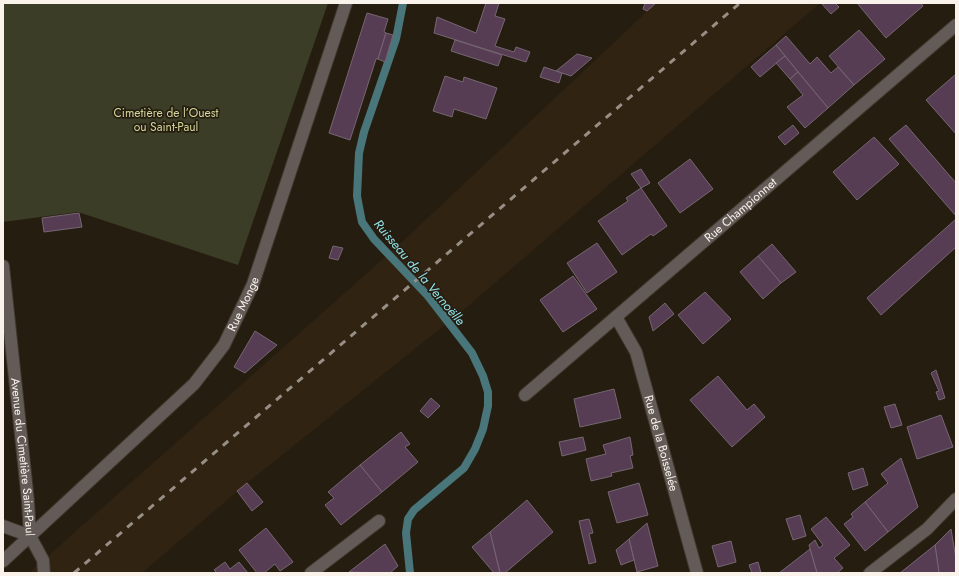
<svg xmlns="http://www.w3.org/2000/svg" width="959" height="576" viewBox="0 0 959 576" font-family="Jost,sans-serif">
<rect width="100%" height="100%" fill="#261d11"/>
<path fill="#312312" d="M656 3H820L467 307 247 483 142 573H29L401 243Z"/>
<path fill="#3b3d27" d="M3 3H328L238 265 78 212 3 222Z"/>
<g fill="none" stroke-linecap="round" stroke-linejoin="round">
<path stroke="#48767b" stroke-width="8" d="M403 3 396 39 364 132 359 153 357 196 360 212 362 222 374 239 428 296 472 353 483 376 488 392V406L483 429 475 449 464 468 414 510 408 519 406 533 410 573"/>
</g>
<g fill="#573d53" stroke="#756672">
<path d="M486 3H499L495 16 505 19 495 46 514 52 516 47 530 52 526 62 434 33 437 17 476 33Z"/>
<path d="M645 3H656L647 11 643 9Z"/>
<path d="M823 3H835L839 7 831 14 822 4Z"/>
<path d="M857 3H921L923 6 886 38Z"/>
<path d="M367 13 388 19 384 32 386 33 378 59H376L350 140 329 133Z"/>
<path d="M859 30 885 59 854 85 829 56Z"/>
<path d="M386 33 393 35 385 62 378 59Z"/>
<path d="M786 36 810 64 817 57 831 73 838 67 854 85 828 108 776 45Z"/>
<path d="M455 40 502 55 498 66 451 51Z"/>
<path d="M776 45 785 56 760 77 751 67Z"/>
<path d="M577 54 592 58 571 76 556 71Z"/>
<path d="M785 56 798 72 790 79 776 63Z"/>
<path d="M544 67 562 73 559 83 540 77Z"/>
<path d="M798 72 828 108 805 128 787 107 803 95 790 79Z"/>
<path d="M956 74V134L926 100Z"/>
<path d="M445 76 463 82 464 77 497 88 486 119 454 109 452 117 433 111Z"/>
<path d="M793 125 799 133 785 145 778 137Z"/>
<path d="M906 125 956 183V216L889 139Z"/>
<path d="M874 137 899 164 857 200 833 172Z"/>
<path d="M690 159 713 189 680 213 658 183Z"/>
<path d="M641 169 650 183 641 188 631 174Z"/>
<path d="M641 188 667 226 653 236 651 234 622 255 598 221 628 201 626 198Z"/>
<path d="M79 213 82 227 44 232 42 218Z"/>
<path d="M956 219V247L881 315 867 298Z"/>
<path d="M597 243 617 272 587 293 567 263Z"/>
<path d="M772 244 796 272 781 283 758 256Z"/>
<path d="M333 246 343 248 338 260 329 258Z"/>
<path d="M758 256 781 283 763 299 740 272Z"/>
<path d="M573 276 597 309 563 332 540 300Z"/>
<path d="M705 292 731 319 703 344 678 315Z"/>
<path d="M665 303 674 314 653 331 649 317Z"/>
<path d="M255 331 277 345 245 373 234 367Z"/>
<path d="M936 370 945 398 939 400 936 392 939 391 931 373Z"/>
<path d="M718 376 747 410 754 404 765 417 732 447 690 400Z"/>
<path d="M614 389 621 418 580 427 574 399Z"/>
<path d="M431 398 440 406 428 418 420 411Z"/>
<path d="M895 404 902 425 891 428 884 407Z"/>
<path d="M941 415 953 447 917 459 907 427Z"/>
<path d="M401 432 410 444 405 447 418 462 382 492 360 465Z"/>
<path d="M583 437 586 450 562 456 559 442Z"/>
<path d="M630 437 633 455 630 456 633 468 611 473 612 476 591 481 586 459 606 454 603 445Z"/>
<path d="M901 458 918 507 888 532 865 502 888 483 881 474Z"/>
<path d="M360 465 382 492 341 525 325 505 334 498 328 492Z"/>
<path d="M863 468 868 485 853 490 848 473Z"/>
<path d="M247 483 263 502 252 511 237 491Z"/>
<path d="M639 483 648 515 617 523 608 492Z"/>
<path d="M527 500 553 532 505 573H500L490 532Z"/>
<path d="M865 502 888 532 865 551 844 524 853 517 851 514Z"/>
<path d="M800 515 806 536 793 540 786 519Z"/>
<path d="M826 517 850 545 834 558 843 568 837 573H817L809 545 815 540 819 548 823 545 811 529Z"/>
<path d="M589 519 593 533 589 534 596 562 589 564 579 521Z"/>
<path d="M647 523 658 566 637 572 629 539Z"/>
<path d="M266 528 293 562 280 571 275 564 264 573H257L239 550Z"/>
<path d="M951 529 956 559V573H939L935 545Z"/>
<path d="M490 532 500 573H494L472 547Z"/>
<path d="M629 539 634 560 621 565 616 550Z"/>
<path d="M731 541 736 562 718 567 712 546Z"/>
<path d="M385 544 398 566 390 573 349 572Z"/>
<path d="M935 545 939 573H900Z"/>
<path d="M810 549 817 573H779Z"/>
<path d="M225 562 230 569 239 562 248 573H217L214 570Z"/>
<path d="M758 562 761 573H752L749 565Z"/>
</g>
<g fill="none" stroke-linecap="round" stroke-linejoin="round">
<defs>
<g id="minor">
<path id="s1" d="M3 266 28 501 30 536 43 560 44 573"/>
<path id="s2" d="M616 317 636 352 697 573"/>
<path id="s3" d="M525 395 956 25"/>
<path d="M3 526 30 536"/>
<path id="s4" d="M3 561 194 384 224 345 253 284 346 3"/>
<path d="M311 573 379 521"/>
<path d="M870 573 927 529 956 499"/>
</g>
</defs>
<use href="#minor" stroke="#3f372b" stroke-width="14"/>
<use href="#minor" stroke="#625b57" stroke-width="12"/>
<path stroke="#978f86" stroke-width="3" stroke-dasharray="7 7" stroke-linecap="butt" d="M74 573 740 3"/>
</g>
<g text-anchor="middle" stroke-width="3.5" stroke-linejoin="round" paint-order="stroke">
<g font-size="12" fill="#d0d597" stroke="#261d11">
<text x="166" y="117">Cimetière de l’Ouest<tspan x="166" dy="14">ou Saint-Paul</tspan></text>
</g>
<g font-size="12" fill="#faf3eb" stroke="#261d11">
<text dy="4" stroke="none"><textPath href="#s3" startOffset="284">Rue Championnet</textPath></text>
<text dy="4" stroke="none"><textPath href="#s4" startOffset="355">Rue Monge</textPath></text>
<text dy="4" stroke="none"><textPath href="#s2" startOffset="135">Rue de la Boisselée</textPath></text>
<text dy="4" stroke="none"><textPath href="#s1" startOffset="192">Avenue du Cimetière Saint-Paul</textPath></text>
</g>
<g font-size="13" font-style="italic" fill="#91e3eb" stroke="#261d11">
<text transform="translate(420 272) rotate(50)" y="5">Ruisseau de la Vernoëlle</text>
</g>
</g>
<rect width="959" height="576" fill="none" stroke="#faf3eb" stroke-width="8"/>
</svg>
